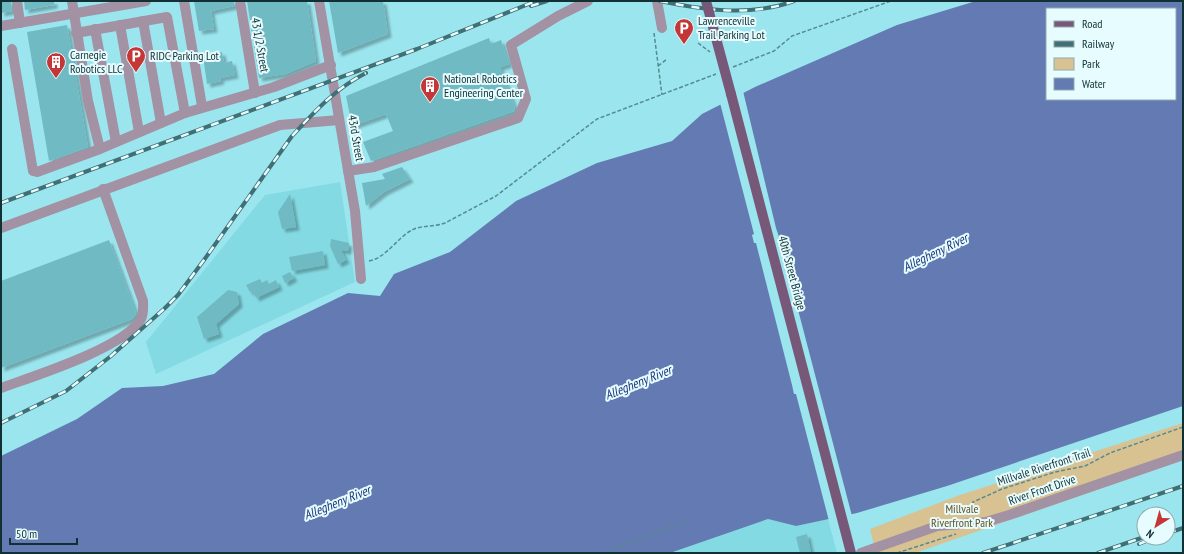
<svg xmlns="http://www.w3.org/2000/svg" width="1184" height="554" viewBox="0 0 1184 554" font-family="'PT Sans Narrow',sans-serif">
<defs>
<filter id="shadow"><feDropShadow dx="3.5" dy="3.5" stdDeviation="1" flood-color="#0004"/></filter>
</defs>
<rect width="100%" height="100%" fill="#9ae5ee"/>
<g fill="#84dae3">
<path d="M340 182 355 282 156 374 146 342 265 195Z"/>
<path d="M768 519 796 526 828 519 837 553H670Z"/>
</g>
<path fill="#d9c291" d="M1183 423V460L915 553H876L870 529 957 496Z"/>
<path fill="#637bb2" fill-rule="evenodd" d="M976 1H1183V406L947 486 857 513 796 526 768 519 670 553H1V456L77 419 122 388 163 386 214 374 263 334 348 293 380 296 394 274 450 252 516 201 597 163 672 141 702 114 755 87 897 25ZM1047 9H1175V99H1047Z"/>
<path fill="#9ae5ee" d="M743 91 776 228 779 237 852 516 829 521 796 394H794L792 385 756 243H754L752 235 754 234 720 103Z"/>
<g fill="#70bac3" filter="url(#shadow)">
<path d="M1 1H11L12 11 1 13Z"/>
<path d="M24 1H54V5L25 10Z"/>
<path d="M194 1H234V6L211 11 214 29 199 31Z"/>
<path d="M247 1H307L316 61 285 74 259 78Z"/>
<path d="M329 1H383L388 34 338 53Z"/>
<path d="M67 25 88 147 49 161 27 32Z"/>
<path d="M489 38 491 44 501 40 509 64 500 67 515 108 514 111 371 161 363 142 393 131 386 114 352 126 346 96Z"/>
<path d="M222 52 224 63 232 61 235 75 220 78 221 81 207 84 203 56Z"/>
<path d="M402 167 410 179 384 192 366 206 362 183 385 179 382 174Z"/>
<path d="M290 194 296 227 282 229 278 212Z"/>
<path d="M331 239 349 243 348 251 341 250 346 260 338 264 330 246Z"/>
<path d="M109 240 136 313 135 315 132 319 1 368V281Z"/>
<path d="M323 251 325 265 292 271 289 257Z"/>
<path d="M290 272 294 278 285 283 282 276Z"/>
<path d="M260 279 262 283 267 280 269 284 276 280 279 287 256 298 253 291 250 292 246 285Z"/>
<path d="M228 290 237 292 239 304 216 324 219 334 204 339 197 317Z"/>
<path d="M807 534 811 553H800L796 537Z"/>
</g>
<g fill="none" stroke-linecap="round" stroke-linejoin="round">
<g stroke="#568b92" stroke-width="1.5" stroke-dasharray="4 2" stroke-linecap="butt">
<path d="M654 33 662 95"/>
<path d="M698 43 710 52"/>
<path d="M658 66 667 59"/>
<path d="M733 67 774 51 792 36 891 1"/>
<path d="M369 261C386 258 397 238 412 230 421 225 435 227 445 223L496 196 597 119 716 74"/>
<path d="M967 515 973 502 1002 489 1055 472 1085 466 1110 453 1183 427"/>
<path d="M603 553 685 521"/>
<path d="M897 553 956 534"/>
</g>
<g stroke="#a391a4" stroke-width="10">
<path d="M17 1 20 23"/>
<path d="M72 1 88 101 100 149 185 113 274 87 331 65"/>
<path d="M184 1 202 106"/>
<path d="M240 1 255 93"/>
<path d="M319 1 355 211 361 279"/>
<path d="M657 1 662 28"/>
<path d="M143 21 161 123"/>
<path d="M120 25 139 132"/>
<path d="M1 26 146 1"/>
<path d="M95 29 116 142"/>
<path d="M76 33 167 17 185 113"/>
<path d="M12 49 33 171 37 172 100 149"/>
<path d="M348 171 374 167 518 118 526 99 511 45 558 16 588 1"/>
<path d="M1 228 280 125 339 120"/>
<path d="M1 388C34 376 124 348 141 319 144 313 143 307 143 301L103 189"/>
<path d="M861 553 937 526 986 522 1009 515 1183 455"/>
</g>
<path stroke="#785879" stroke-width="10" d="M731 94 851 553"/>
<defs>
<g id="rail">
<path d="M660 1C704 10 750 17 794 1"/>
<path d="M531 6 547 1"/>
<path d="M1 203 417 49 536 1"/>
<path d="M1 423 66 391 111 356 164 309 178 295 204 260 292 136C315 111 336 88 366 73"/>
<path d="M1168 533 1183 528"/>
<path d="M1139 544 1154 538"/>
<path d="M983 553 1183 486"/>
<path d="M1098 553 1144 537"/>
</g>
</defs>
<use href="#rail" stroke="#406f75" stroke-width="4"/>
<use href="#rail" stroke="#e7fcff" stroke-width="2.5" stroke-dasharray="8" stroke-linecap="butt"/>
<path stroke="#785879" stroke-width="10" d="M706 1 731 94"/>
</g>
<defs>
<symbol id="parking-pin" viewBox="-11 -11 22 30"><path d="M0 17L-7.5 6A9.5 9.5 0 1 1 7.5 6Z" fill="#c53636" stroke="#e7fcff"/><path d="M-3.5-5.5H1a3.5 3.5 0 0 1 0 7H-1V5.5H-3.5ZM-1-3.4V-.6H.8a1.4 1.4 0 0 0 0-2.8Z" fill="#fff"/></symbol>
<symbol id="building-pin" viewBox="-11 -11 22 30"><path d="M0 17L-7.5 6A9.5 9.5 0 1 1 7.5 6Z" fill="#c53636" stroke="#e7fcff"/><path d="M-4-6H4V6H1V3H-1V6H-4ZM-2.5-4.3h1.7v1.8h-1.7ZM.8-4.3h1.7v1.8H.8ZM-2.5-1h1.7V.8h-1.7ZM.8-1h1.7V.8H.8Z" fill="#fff"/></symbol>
</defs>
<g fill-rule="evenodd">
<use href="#parking-pin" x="673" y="17" width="22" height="30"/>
<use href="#parking-pin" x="125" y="45" width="22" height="30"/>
<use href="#building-pin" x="45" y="51" width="22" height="30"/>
<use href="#building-pin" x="419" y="75" width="22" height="30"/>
</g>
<g text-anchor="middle" stroke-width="4" stroke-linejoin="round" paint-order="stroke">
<g font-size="12" fill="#103034" stroke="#e7fcff" text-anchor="start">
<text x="698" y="25">Lawrenceville<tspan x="698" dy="14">Trail Parking Lot</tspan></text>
<text x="70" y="59">Carnegie<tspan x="70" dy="14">Robotics LLC</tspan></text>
<text x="150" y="60">RIDC Parking Lot</text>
<text x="444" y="83">National Robotics<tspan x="444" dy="14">Engineering Center</tspan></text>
</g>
<g font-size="12" fill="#103034" stroke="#e7fcff">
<text transform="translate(260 45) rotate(80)" y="4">43 1/2 Street</text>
<text transform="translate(356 138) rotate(80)" y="4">43rd Street</text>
<text transform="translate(792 273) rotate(75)" y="4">40th Street Bridge</text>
<text transform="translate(1044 467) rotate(-18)" y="4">Millvale Riverfront Trail</text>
<text transform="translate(1042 490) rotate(-19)" y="4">River Front Drive</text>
</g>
<g font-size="12" fill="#644f1e" stroke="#e7fcff">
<text x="962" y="513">Millvale<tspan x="962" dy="14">Riverfront Park</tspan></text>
</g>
<g font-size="13" font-style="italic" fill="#1d367a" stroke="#e7fcff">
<text transform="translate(935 252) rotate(-26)" y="5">Allegheny River</text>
<text transform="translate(638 382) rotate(-22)" y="5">Allegheny River</text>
<text transform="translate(337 502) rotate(-22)" y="5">Allegheny River</text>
</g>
</g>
<rect width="1184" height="554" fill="none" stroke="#103034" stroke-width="4"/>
<rect x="1046" y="8" width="130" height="92" fill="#e7fcff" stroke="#91aaae"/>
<rect x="1054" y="21" width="20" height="6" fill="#785879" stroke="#91aaae"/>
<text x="1082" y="28" font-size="12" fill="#103034">Road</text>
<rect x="1054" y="41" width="20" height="6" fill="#406f75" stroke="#91aaae"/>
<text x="1082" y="48" font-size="12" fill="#103034">Railway</text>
<rect x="1054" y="58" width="20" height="12" fill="#d9c291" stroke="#91aaae"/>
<text x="1082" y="68" font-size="12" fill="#103034">Park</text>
<rect x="1054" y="78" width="20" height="12" fill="#637bb2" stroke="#91aaae"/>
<text x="1082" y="88" font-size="12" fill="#103034">Water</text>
<g transform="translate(1156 526) rotate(217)"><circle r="19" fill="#e7fcff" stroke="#91aaae"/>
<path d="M0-3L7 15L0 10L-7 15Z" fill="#c53636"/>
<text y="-6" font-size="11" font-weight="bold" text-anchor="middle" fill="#103034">N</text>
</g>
<path d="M10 538v6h67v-6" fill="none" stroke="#103034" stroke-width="2"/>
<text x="16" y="538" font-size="12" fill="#103034" stroke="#e7fcff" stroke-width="3" paint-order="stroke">50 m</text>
</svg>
